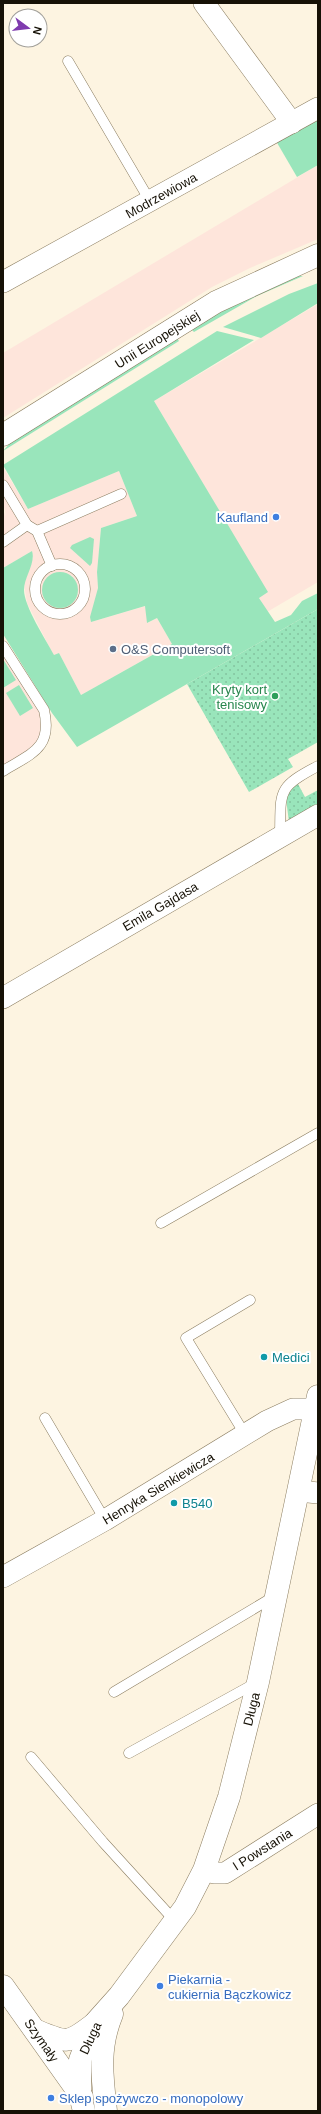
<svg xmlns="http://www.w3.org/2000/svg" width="321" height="2114" viewBox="0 0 321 2114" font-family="Arial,sans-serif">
<defs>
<pattern id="park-dots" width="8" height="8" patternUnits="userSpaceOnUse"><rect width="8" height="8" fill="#99e5bb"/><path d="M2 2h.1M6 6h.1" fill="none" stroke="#83c39f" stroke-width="1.8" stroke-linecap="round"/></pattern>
</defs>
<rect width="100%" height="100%" fill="#fdf4e1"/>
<g fill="#fee5db">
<path d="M318 165V239L250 268 212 287 3 418V353Z"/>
<path d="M318 304V582L267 612 259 597 267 592 154 401Z"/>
<path d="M3 467 28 509 119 471 137 516 101 528 97 572 98 588 91 622 146 606 148 623 157 618 172 644 81 695 59 653 54 656 27 603 24 584 33 558 32 551 3 568V510L6 516 3 503Z"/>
<path d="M3 646 44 710V740L3 772Z"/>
</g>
<g fill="#99e5bb">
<path d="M318 118V165L297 177 276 141Z"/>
<path d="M298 276H303L257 296 194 332 191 329 237 303Z"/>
<path d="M318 283V303L261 338 223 327 289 294Z"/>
<path d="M217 331 254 340 154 401 268 592 259 598 275 622 291 615 302 601 318 593V609L77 747 52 713 3 634V568L32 551C36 563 24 577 24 590 24 606 46 640 54 655L59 653 81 695 172 644 157 618 147 623 145 606 91 622 90 617 98 588 97 572 101 528 137 516 119 471 28 509 3 465Z"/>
<path d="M177 338 179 341 3 451 10 443Z"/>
<path d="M90 537 94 539 92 563 90 566 70 548 72 545Z"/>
<circle cx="60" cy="590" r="18"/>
<path d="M3 659 16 680 3 688Z"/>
<path d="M19 685 33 708 20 716 6 693Z"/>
</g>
<g fill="url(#park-dots)">
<path d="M318 609V742L288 759 293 767 249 792 187 684Z"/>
<path d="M298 784 305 797 318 790V804L289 822 286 799 291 789Z"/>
</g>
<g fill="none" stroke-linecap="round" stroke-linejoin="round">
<defs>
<g id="lane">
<path d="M68 61 150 201"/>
<path d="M3 485 27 525 37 531 52 566"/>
<path d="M37 531 121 494"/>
<path d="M3 542 27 525"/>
<circle cx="60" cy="589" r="25"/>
<path d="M3 646 44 710C53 749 30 754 3 771"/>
<path d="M280 836C281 791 276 788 318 766"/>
<path d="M161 1223 318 1133"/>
<path d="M45 1418 105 1520"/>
<path d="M246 1436 186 1338 250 1300"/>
<path d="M114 1692 275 1596"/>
<path d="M129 1753 256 1683"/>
<path d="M31 1757 103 1842 175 1921"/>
</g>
<g id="street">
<path d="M204 3 292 123"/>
<path d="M3 282 318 108"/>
<path d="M3 998 318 815"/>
<path d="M299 1491 318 1493"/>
<path d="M3 1577 105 1520 267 1421 293 1409H315"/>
<path d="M204 1870 214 1873H225L318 1814"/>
</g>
<g id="secondary">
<path d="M3 435 216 302 318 255"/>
<path d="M3 1986 82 2097"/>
<path d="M35 2030C66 2043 67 2045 94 2024"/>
<path d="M84 2111 80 2095V2060L94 2024 119 1996 185 1907 204 1870 229 1797 258 1682 318 1396"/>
<path d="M106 2111C102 2076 98 2048 112 2014"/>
</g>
</defs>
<use href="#lane" stroke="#8b7d60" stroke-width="11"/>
<use href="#street" stroke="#8b7d60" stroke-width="22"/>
<use href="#secondary" stroke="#8b7d60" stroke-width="23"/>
<use href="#lane" stroke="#fff" stroke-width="10"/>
<use href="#street" stroke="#fff" stroke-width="21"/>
<use href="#secondary" stroke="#fff" stroke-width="22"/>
</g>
<g fill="#3f7fe0" stroke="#fff" stroke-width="1.5">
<circle cx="276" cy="517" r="4"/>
<circle cx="160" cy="1986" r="4"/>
<circle cx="51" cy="2098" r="4"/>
</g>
<circle fill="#5c6f8a" stroke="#fff" stroke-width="1.5" cx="113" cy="649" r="4"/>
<circle fill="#2e9e5b" stroke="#fff" stroke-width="1.5" cx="275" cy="696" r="4"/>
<g fill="#0f9aa8" stroke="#fff" stroke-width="1.5">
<circle cx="264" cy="1357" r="4"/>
<circle cx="174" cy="1503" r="4"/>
</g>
<g text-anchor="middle" stroke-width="4" stroke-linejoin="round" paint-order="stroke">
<g font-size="13" fill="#161106" stroke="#fff">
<text transform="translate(161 195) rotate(-29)" y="5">Modrzewiowa</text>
<text transform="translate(157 339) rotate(-32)" y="5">Unii Europejskiej</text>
<text transform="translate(160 906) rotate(-30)" y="5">Emila Gajdasa</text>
<text transform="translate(158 1488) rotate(-31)" y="5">Henryka Sienkiewicza</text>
<text transform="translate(251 1709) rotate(-76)" y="5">Długa</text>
<text transform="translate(262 1849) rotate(-32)" y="5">I Powstania</text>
<text transform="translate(90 2038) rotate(-65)" y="5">Długa</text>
<text transform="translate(42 2040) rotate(55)" y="5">Szymały</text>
</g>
<g font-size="13" fill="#366cbe" stroke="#fff" text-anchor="start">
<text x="268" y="522" text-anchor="end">Kaufland</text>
<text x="168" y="1984">Piekarnia -<tspan x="168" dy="15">cukiernia Bączkowicz</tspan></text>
<text x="59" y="2103">Sklep spożywczo - monopolowy</text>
</g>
<g font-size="13" fill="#4e5e75" stroke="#fff" text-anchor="start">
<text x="121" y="654">O&amp;S Computersoft</text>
</g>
<g font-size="13" fill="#27864d" stroke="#fff" text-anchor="end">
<text x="267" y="694">Kryty kort<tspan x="267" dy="15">tenisowy</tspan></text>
</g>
<g font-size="13" fill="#0d838f" stroke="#fff" text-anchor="start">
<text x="272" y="1362">Medici</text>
<text x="182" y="1508">B540</text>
</g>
</g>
<rect width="321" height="2114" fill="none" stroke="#161106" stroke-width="8"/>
<g transform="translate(28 28) rotate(105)"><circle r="19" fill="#ffffff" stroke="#a2a09b"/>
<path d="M0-3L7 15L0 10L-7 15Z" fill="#7f3bae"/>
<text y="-6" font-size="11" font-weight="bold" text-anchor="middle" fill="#161106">N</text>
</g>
</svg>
